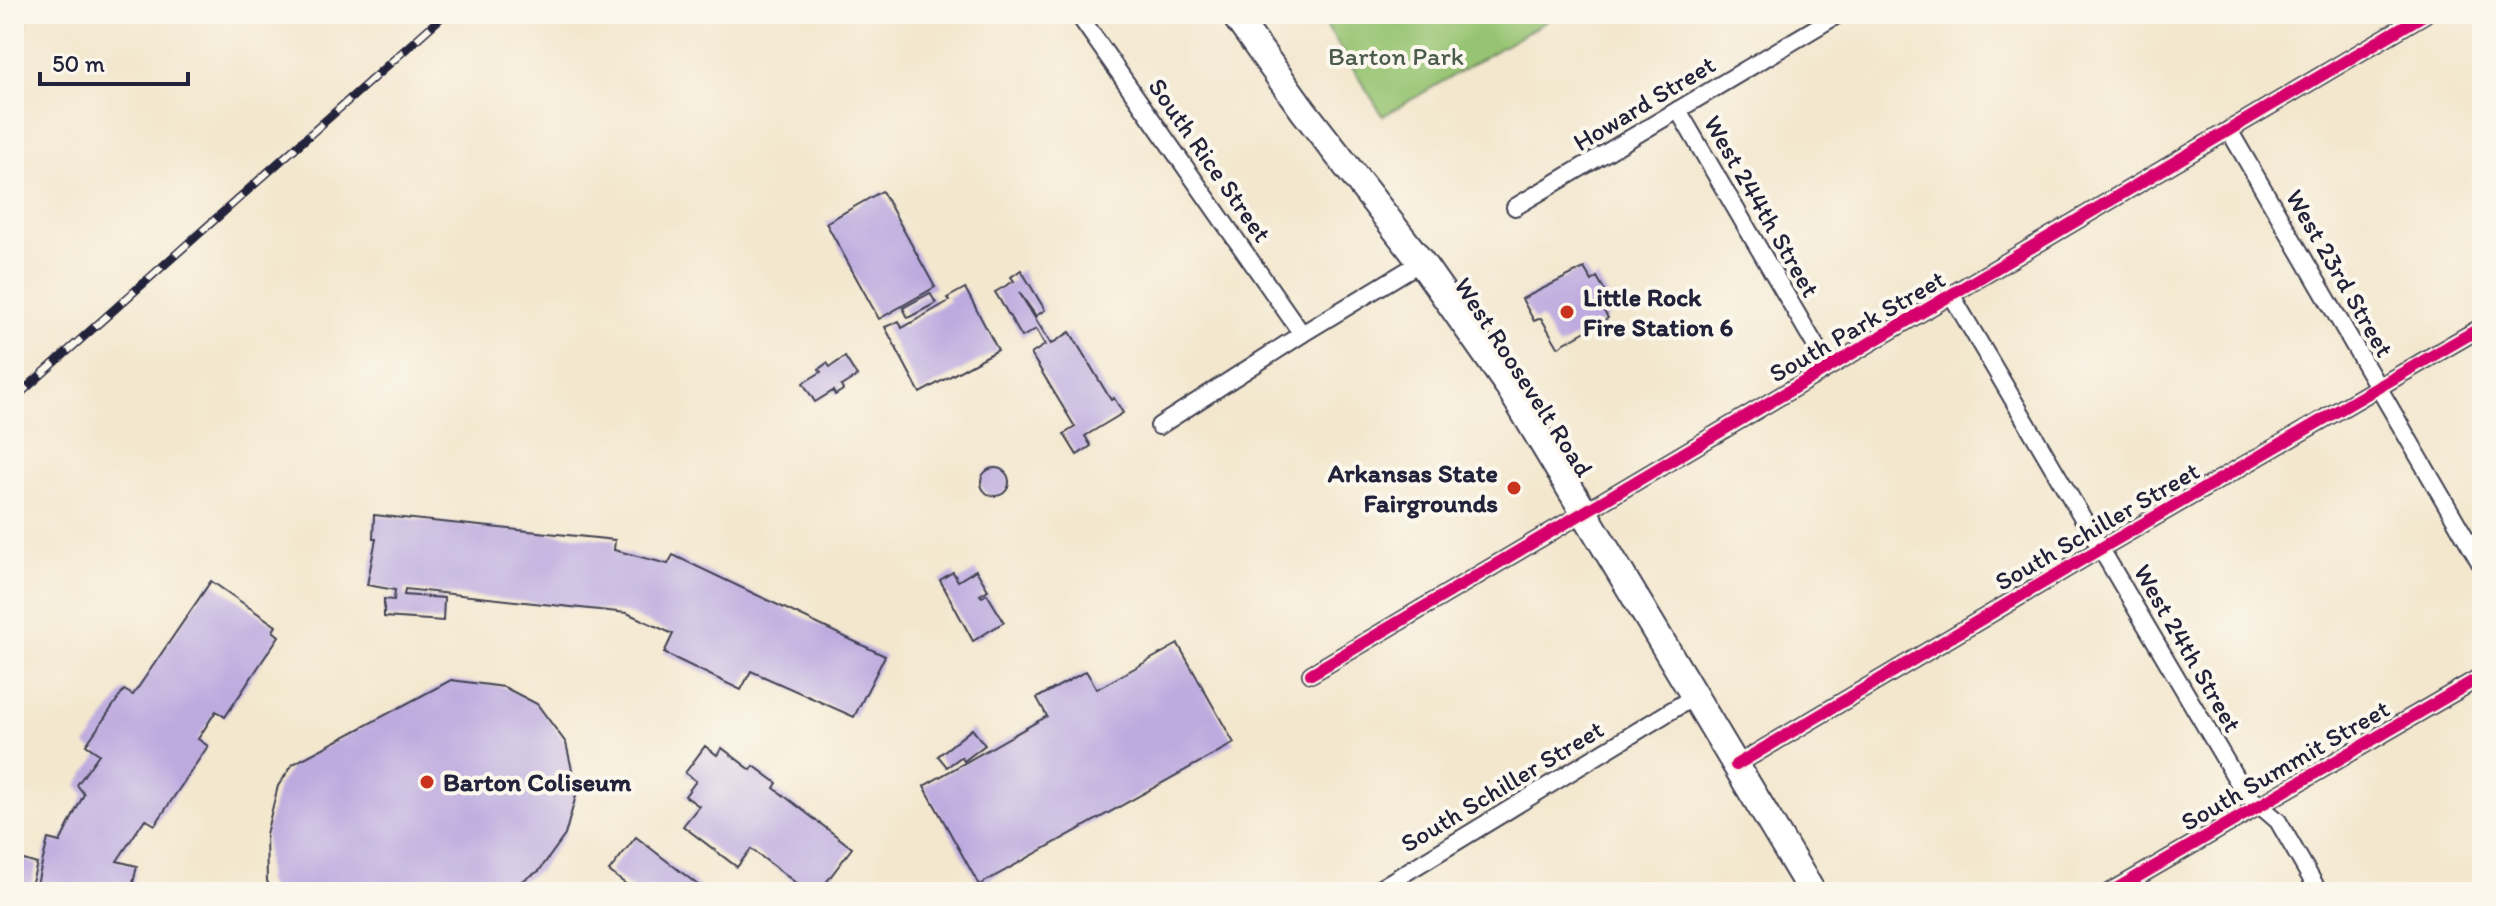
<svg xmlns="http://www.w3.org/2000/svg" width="2496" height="906" viewBox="0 0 2496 906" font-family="Itim,sans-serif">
<rect width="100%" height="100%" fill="#fbf7ec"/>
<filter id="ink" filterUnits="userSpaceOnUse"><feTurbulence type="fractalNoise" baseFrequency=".0125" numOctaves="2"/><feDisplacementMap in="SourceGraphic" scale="16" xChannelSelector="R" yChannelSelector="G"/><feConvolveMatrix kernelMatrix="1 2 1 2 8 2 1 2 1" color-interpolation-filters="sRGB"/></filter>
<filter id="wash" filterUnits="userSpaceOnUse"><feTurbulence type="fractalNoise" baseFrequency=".006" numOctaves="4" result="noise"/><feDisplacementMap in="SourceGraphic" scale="32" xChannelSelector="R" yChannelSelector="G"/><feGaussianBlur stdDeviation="1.8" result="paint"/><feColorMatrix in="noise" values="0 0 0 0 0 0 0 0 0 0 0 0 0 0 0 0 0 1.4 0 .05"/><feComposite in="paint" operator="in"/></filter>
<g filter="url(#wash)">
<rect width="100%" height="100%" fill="#f3e7ce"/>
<path fill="#97c472" stroke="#5c7356" stroke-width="2" d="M1319 14H1559L1383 116Z"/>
<path fill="#79aa64" stroke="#4e6650" stroke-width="2" d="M14 14H26L14 186Z"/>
<g id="blocks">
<g fill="#bdabdf">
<path d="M882 191 935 287 879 319 826 223Z"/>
<path d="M1584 268 1592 281 1597 277 1611 301 1601 306 1608 318 1558 347 1541 318 1534 321 1522 299Z"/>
<path d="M1021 270 1045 310 1036 316 1019 292 1051 344 1070 332 1111 400 1114 398 1123 413 1085 436 1091 446 1077 455 1064 434 1075 427 1031 354 1045 345 1036 329 1022 337 995 292 1014 281 1011 277Z"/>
<path d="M965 288 998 350 920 393 885 327 899 321 902 328 949 301 947 298Z"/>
<path d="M930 293 936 303 908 318 903 308Z"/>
<path d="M845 357 857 376 841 386 843 390 835 395 833 391 815 402 803 383 821 372 819 369 827 363 830 367Z"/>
<circle cx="995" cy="482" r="14"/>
<path d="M374 515 615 540 614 550 668 564 673 555 885 656 854 717 751 671 741 690 664 653 673 634 627 613 405 589 404 595 444 598 443 621 384 617V599L394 600 395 590 367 585 376 539H373Z"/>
<path d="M976 570 988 590 980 595 982 597 987 594 1004 622 973 641 940 580 953 572 958 581Z"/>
<path d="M211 581 276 626 273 631 279 636 225 717 216 711 198 739 208 746 155 825 145 819 117 861 137 866 131 892H35L48 839 60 842 84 794 77 785 99 754 86 745 124 690 133 695Z"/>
<path d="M1178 644 1234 743 979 885 924 786 1047 716 1037 698 1086 671 1097 689Z"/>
<path d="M451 680 504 687 537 704 566 743 577 792 565 835 539 871 502 892H272L267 881 266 834 278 786 293 764Z"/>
<path d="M972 729 985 745 964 761 961 757 947 767 938 756Z"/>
<path d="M705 746 717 755 722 748 751 770 754 766 777 783 774 788 852 848 819 892H808L751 849 737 867 683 826 699 806 685 796 696 781 685 773Z"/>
<path d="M636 837 707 892H630L632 889 609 871Z"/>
<path d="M14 857 37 864 29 892H14Z"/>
</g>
</g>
</g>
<g filter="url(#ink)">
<use href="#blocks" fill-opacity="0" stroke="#414051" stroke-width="2"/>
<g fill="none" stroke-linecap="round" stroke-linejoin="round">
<defs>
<g id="street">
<path d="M1078 14 1302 334"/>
<path d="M1678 110 1828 367"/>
<path d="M2229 130 2482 566"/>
<path d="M1515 207 1839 14"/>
<path d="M1952 296 2244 792 2278 821 2319 892"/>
<path d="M1159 426 1302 334 1421 262"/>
<path d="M1311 674C1684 457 2053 233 2425 14"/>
<path d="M1736 765 2086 557 2482 327"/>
<path d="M1374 892 1695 696"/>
<path d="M2111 892 2482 676"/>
</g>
<path id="primary" d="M1234 14 1303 110 1421 262 1509 387 1812 892"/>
</defs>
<use href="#street" stroke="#414051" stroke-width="20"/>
<use href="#primary" stroke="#414051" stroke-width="30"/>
<use href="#street" stroke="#fff" stroke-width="16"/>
<use href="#primary" stroke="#fff" stroke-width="26"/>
<defs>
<path id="rail" d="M14 399 445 14"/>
</defs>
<use href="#rail" stroke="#22223b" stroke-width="9"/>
<use href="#rail" stroke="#fbf7ec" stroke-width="6" stroke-dasharray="18" stroke-linecap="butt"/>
<defs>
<g id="cycleway">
<path d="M1311 674C1684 457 2053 233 2425 14"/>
<path d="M1736 765 2086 557 2482 327"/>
<path d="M2111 892 2482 676"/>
</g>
</defs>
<use href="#cycleway" stroke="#fbf7ec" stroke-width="17"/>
<use href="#cycleway" stroke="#d6006c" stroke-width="12"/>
</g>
</g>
<g fill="#c8321e" stroke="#fbf7ec" stroke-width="3">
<circle cx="1567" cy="312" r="8"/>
<circle cx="1514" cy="488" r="8"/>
<circle cx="427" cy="782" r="8"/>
</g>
<g text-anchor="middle" stroke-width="8" stroke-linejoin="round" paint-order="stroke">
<g font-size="26" fill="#4b5b4e" stroke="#fbf7ec">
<text x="1396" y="65">Barton Park</text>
</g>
<g font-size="26" fill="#22223b" stroke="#fbf7ec">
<text transform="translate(1644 103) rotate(-31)" y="9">Howard Street</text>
<text transform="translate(1210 160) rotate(55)" y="9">South Rice Street</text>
<text transform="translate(1762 206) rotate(60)" y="9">West 244th Street</text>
<text transform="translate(2340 273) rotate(60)" y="9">West 23rd Street</text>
<text transform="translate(1857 326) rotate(-30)" y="9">South Park Street</text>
<text transform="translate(1524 377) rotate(57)" y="9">West Roosevelt Road</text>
<text transform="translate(2097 526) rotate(-30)" y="9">South Schiller Street</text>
<text transform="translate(2188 648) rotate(60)" y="9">West 24th Street</text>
<text transform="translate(2285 765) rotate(-30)" y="9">South Summit Street</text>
<text transform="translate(1502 786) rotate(-31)" y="9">South Schiller Street</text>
</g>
<g font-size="26" font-weight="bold" fill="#22223b" stroke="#fbf7ec" text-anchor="start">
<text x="1583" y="306">Little Rock<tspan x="1583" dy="30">Fire Station 6</tspan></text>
<text x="1498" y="482" text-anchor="end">Arkansas State<tspan x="1498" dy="30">Fairgrounds</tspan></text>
<text x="443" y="791">Barton Coliseum</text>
</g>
</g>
<rect width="2496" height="906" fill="none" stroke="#fbf7ec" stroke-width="48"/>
<path d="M40 72v12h148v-12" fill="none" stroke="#22223b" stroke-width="4"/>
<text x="52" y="72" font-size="24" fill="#22223b" stroke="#fbf7ec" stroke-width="6" paint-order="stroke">50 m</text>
</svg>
